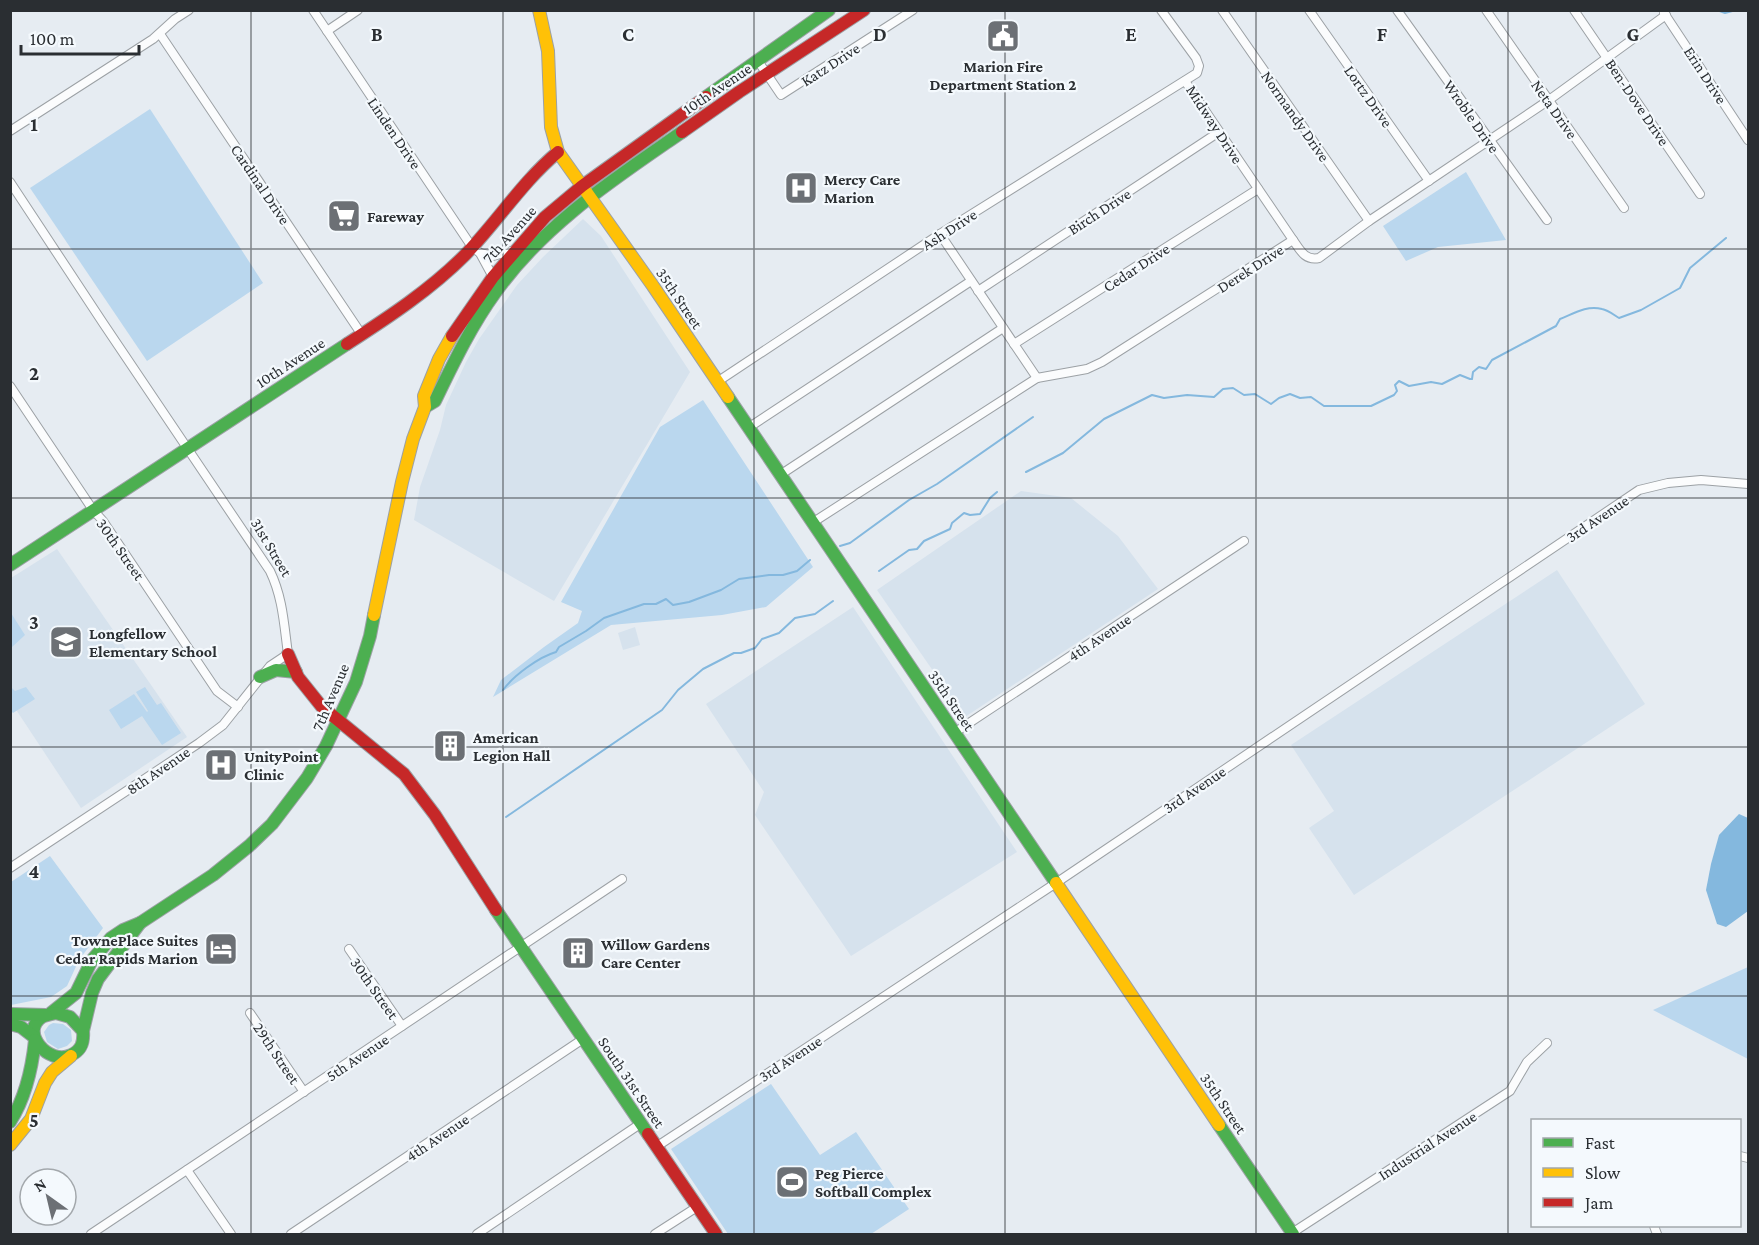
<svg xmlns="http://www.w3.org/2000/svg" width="1759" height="1245" viewBox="0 0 1759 1245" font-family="'Crimson Pro',serif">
<rect width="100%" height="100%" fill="#e6ecf2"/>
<g fill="#d6e2ed">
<path d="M583 219 601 236 690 372 554 601 414 520 420 487 440 430 446 405 466 362 479 339 517 285 543 257Z"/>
<path d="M1021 491 1071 498 1118 536 1158 589 965 717 877 590Z"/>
<path d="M57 549 187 737 81 808 11 702V578Z"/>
<path d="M1557 570 1645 704 1354 895 1309 828 1334 811 1291 745Z"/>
<path d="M853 607 1017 852 851 956 755 815 764 792 706 704Z"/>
<path d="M635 627 640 645 623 650 618 633Z"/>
</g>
<g fill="#bad7ee">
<path d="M150 109 263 283 147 361 30 188Z"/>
<path d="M1466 172 1506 240 1438 247 1406 261 1383 226Z"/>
<path d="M703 400 813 567 766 607 722 615 611 625 493 697 501 680 544 647 578 623 582 611 561 602 660 427Z"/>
<path d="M11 613 25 635 11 648H10Z"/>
<path d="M10 686 15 691 26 687 35 699 13 713 11 711Z"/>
<path d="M145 687 157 705 161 703 181 733 162 745 142 716 121 729 109 710 134 694 147 712 148 711 136 692Z"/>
<path d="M50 856 103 928 79 960 67 986 51 997 11 1005V882Z"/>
<path d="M1748 967V1059L1653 1010Z"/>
<path d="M53 1023 63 1024 71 1030 72 1041 67 1046 58 1049 47 1042 44 1032 49 1025Z"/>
<path d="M771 1084 820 1155 856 1132 909 1209 871 1234H728L671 1149Z"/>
</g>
<path fill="#84b8de" d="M1739 814 1748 818V911L1726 927 1717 924 1706 890 1711 864 1719 835Z"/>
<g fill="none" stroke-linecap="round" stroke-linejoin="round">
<g stroke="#84b8de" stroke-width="2">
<path d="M1717 10 1725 13 1736 10"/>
<path d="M1026 472 1063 453 1104 419 1152 395 1164 398 1187 395 1214 397 1223 389 1233 388 1244 395 1255 394 1271 404 1279 398 1290 394 1300 398 1311 397 1324 406H1371L1394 395 1397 391 1395 385 1399 381 1409 386 1431 382 1442 384 1460 375 1470 379H1472L1473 372 1479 367 1486 369 1492 360 1556 326 1560 319C1573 314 1586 305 1602 309 1608 310 1614 315 1619 318L1641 310 1680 288 1690 268 1726 238"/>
<path d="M840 546 850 543 909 500 937 484 1033 417"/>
<path d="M879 571 909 550 917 549 924 541 950 529 952 523 964 513 970 515 980 514 990 498 997 492"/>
<path d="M503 690C514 675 539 657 556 652L559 647 586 631 604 618 644 604H656L666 599 673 605 689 602 721 590 739 579 769 575H783L797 571 810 560"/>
<path d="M506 817 662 710 678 690 703 669 734 653H741L755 648 762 639 779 633 795 618 815 614 833 601"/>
</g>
<defs>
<g id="street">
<path d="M313 10 472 247 480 253 493 277"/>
<path d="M1222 10 1369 221"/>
<path d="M1309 10 1429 181"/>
<path d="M1397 10 1547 220"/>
<path d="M1486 10 1624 208"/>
<path d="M1574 10 1700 194"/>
<path d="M1664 13 1748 140"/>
<path d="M327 31 358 10"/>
<path d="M160 34 362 335"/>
<path d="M758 61 781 95 913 10"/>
<path d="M1185 81 1293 240C1300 250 1305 261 1319 258L1369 221 1549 100 1666 15"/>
<path d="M10 131 153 39 175 19 189 10"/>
<path d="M10 182 103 323 270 571C283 598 284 625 288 654L270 666 223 725 199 743 10 868"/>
<path d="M940 234 1037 378"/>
<path d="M480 253 493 256 515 250"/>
<path d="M978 291 1219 132"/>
<path d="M1014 344 1258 189"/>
<path d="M717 382 940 234 1197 73 1199 66 1196 58 1161 10"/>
<path d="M10 386 93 510 103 521 217 691 238 707"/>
<path d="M748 428 971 281"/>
<path d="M780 475 1003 328"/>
<path d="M812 523 1037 378 1087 369 1102 362 1293 240"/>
<path d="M954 733 1244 541"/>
<path d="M349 949 402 1026"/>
<path d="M250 1013 304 1092"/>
<path d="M656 1147 1056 883 1639 490 1668 483 1701 480 1748 484"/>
<path d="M1740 1156 1748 1158"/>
<path d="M187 1170 231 1234"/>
<path d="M1654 1226 1657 1234"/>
<path d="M1292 1233 1510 1091 1527 1062 1547 1043"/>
<path d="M91 1234 622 879"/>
<path d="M291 1234 583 1039"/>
<path d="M477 1234 640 1124"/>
<path d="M655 1234 697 1207"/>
</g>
<g id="fast">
<path d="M706 97 829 10"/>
<path d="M728 397 1056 883"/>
<path d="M425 407 435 401C453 364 471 326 495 293 544 224 614 179 682 132"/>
<path d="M10 565 347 344"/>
<path d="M260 677 276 670 296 672"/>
<path d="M496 910 648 1134"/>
<path d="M51 1013 76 993 92 960 111 938 123 930 140 923 213 875 249 846 272 824 307 778 326 746 356 682 370 636 374 615"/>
<path d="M56 1013 70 1017 83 1031C84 1042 82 1050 71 1055 49 1066 19 1032 42 1017 46 1015 52 1014 56 1013Z"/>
<path d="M10 1014 46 1015"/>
<path d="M10 1024 21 1027 34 1037"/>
<path d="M83 1031 92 993 98 979 140 923"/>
<path d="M10 1122C26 1097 32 1069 35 1040"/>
<path d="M1219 1125 1293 1234"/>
</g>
<g id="slow">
<path d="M539 10 548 51 551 127 558 152 653 286 728 397"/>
<path d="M374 615 402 482 413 439 425 407 424 396 439 359 452 336"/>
<path d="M1056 883 1219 1125"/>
<path d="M10 1145 31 1119 45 1083 52 1072 71 1056"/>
</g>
<g id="jam">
<path d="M682 132 739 92 864 10"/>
<path d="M452 336 493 277 545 217 582 186 706 97"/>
<path d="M347 344C389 317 430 290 465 255 498 221 522 182 558 152"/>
<path d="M288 654 298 677 322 707 404 774 435 815 496 910"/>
<path d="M648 1134 716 1234"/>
</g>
</defs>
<use href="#street" stroke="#9ca1a5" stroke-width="10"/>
<use href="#fast" stroke="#9ca1a5" stroke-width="14"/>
<use href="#slow" stroke="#9ca1a5" stroke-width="14"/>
<use href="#jam" stroke="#9ca1a5" stroke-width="14"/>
<use href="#street" stroke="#fbfcfd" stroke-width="8"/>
<use href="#fast" stroke="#4caf50" stroke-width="12"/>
<use href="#slow" stroke="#ffc107" stroke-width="12"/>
<use href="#jam" stroke="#c62828" stroke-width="12"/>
</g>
<path fill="none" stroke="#2a2e32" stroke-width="1.5" stroke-opacity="0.55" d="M251 10V1234M503 10V1234M754 10V1234M1005 10V1234M1256 10V1234M1508 10V1234M10 249H1748M10 498H1748M10 747H1748M10 996H1748"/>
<defs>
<symbol id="civic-square" viewBox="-11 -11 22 22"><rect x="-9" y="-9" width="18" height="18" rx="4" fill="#6c7075" stroke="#f4f9fd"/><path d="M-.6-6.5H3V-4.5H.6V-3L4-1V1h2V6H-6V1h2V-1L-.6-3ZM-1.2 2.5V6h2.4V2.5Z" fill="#fff"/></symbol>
<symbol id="hospital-square" viewBox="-11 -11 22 22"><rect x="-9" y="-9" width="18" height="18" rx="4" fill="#6c7075" stroke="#f4f9fd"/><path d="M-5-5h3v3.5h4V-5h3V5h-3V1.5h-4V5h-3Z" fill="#fff"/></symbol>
<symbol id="supermarket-square" viewBox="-11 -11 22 22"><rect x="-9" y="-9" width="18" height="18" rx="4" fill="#6c7075" stroke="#f4f9fd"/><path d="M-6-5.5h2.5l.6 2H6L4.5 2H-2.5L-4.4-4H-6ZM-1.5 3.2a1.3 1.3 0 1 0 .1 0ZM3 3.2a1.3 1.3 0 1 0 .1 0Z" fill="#fff"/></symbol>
<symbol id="school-square" viewBox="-11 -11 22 22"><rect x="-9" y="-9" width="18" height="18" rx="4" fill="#6c7075" stroke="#f4f9fd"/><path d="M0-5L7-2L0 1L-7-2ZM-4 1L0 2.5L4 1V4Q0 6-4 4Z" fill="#fff"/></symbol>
<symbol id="building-square" viewBox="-11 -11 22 22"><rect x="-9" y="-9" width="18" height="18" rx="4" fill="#6c7075" stroke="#f4f9fd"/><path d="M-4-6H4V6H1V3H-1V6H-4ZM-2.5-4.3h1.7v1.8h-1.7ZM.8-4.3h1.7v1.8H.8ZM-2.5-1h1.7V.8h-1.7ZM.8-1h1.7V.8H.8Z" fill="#fff"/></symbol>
<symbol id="hotel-square" viewBox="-11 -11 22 22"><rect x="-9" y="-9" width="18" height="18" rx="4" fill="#6c7075" stroke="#f4f9fd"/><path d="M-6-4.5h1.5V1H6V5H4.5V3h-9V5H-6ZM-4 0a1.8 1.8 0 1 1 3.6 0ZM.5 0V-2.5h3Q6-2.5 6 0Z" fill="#fff"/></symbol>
<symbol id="stadium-square" viewBox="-11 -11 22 22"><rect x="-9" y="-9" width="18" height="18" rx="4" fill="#6c7075" stroke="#f4f9fd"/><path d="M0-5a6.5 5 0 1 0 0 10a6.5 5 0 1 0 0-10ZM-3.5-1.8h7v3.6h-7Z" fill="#fff"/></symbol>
</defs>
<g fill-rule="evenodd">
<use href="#civic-square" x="984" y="17" width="38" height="38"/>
<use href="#hospital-square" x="782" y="169" width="38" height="38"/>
<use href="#supermarket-square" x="325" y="197" width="38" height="38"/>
<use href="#school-square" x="47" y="623" width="38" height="38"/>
<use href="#building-square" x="431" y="727" width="38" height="38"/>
<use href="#hospital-square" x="202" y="746" width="38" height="38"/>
<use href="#hotel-square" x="202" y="930" width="38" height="38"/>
<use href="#building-square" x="559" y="934" width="38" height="38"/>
<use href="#stadium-square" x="773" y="1163" width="38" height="38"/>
</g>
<g text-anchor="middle" stroke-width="4.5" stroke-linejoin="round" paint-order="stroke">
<g font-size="16" fill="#2a2e32" stroke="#f4f9fd">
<text transform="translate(830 64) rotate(-33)" y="6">Katz Drive</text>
<text transform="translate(1706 75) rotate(57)" y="6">Erin Drive</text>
<text transform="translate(717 88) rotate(-34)" y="6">10th Avenue</text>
<text transform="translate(1369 96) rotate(55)" y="6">Lortz Drive</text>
<text transform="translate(1638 102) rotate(56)" y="6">Ben-Dove Drive</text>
<text transform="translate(1555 109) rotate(55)" y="6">Neta Drive</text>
<text transform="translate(1296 116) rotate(55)" y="6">Normandy Drive</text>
<text transform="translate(1472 116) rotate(55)" y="6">Wroble Drive</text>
<text transform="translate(1215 124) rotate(57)" y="6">Midway Drive</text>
<text transform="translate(395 133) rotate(56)" y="6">Linden Drive</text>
<text transform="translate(261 184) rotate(56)" y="6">Cardinal Drive</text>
<text transform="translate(1099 211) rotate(-33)" y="6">Birch Drive</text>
<text transform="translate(949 229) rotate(-33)" y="6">Ash Drive</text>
<text transform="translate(509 234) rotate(-48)" y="6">7th Avenue</text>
<text transform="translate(1136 267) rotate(-33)" y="6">Cedar Drive</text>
<text transform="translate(1250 268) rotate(-33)" y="6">Derek Drive</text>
<text transform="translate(680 298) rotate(56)" y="6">35th Street</text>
<text transform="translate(290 362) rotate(-33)" y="6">10th Avenue</text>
<text transform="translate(1597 518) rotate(-34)" y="6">3rd Avenue</text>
<text transform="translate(272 547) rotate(59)" y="6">31st Street</text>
<text transform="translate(121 549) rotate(55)" y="6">30th Street</text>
<text transform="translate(1099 637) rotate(-34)" y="6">4th Avenue</text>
<text transform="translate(330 697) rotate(-67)" y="6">7th Avenue</text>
<text transform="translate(952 700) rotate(56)" y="6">35th Street</text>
<text transform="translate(158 770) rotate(-34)" y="6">8th Avenue</text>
<text transform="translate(1194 789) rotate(-34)" y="6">3rd Avenue</text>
<text transform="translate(375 988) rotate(55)" y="6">30th Street</text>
<text transform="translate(277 1053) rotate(56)" y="6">29th Street</text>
<text transform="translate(357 1057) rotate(-34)" y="6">5th Avenue</text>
<text transform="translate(790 1058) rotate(-33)" y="6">3rd Avenue</text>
<text transform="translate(632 1082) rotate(56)" y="6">South 31st Street</text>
<text transform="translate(1224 1103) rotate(56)" y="6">35th Street</text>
<text transform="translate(437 1137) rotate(-34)" y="6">4th Avenue</text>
<text transform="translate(1427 1145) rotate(-33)" y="6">Industrial Avenue</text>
</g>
<g font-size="16" font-weight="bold" fill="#2a2e32" stroke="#f4f9fd" text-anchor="start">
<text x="1003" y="72" text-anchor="middle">Marion Fire<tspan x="1003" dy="18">Department Station 2</tspan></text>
<text x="824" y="185">Mercy Care<tspan x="824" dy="18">Marion</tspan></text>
<text x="367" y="222">Fareway</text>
<text x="89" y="639">Longfellow<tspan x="89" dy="18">Elementary School</tspan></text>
<text x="473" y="743">American<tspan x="473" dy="18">Legion Hall</tspan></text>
<text x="244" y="762">UnityPoint<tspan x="244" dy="18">Clinic</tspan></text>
<text x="198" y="946" text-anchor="end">TownePlace Suites<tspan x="198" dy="18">Cedar Rapids Marion</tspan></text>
<text x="601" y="950">Willow Gardens<tspan x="601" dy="18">Care Center</tspan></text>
<text x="815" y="1179">Peg Pierce<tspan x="815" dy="18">Softball Complex</tspan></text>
</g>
</g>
<g font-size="20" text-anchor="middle" font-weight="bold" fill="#2a2e32" stroke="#f4f9fd" stroke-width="4.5" stroke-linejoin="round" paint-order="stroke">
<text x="377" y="41">B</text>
<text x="628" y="41">C</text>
<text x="880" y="41">D</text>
<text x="1131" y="41">E</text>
<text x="1382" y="41">F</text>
<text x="1633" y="41">G</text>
<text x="34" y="131">1</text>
<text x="34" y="380">2</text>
<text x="34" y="629">3</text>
<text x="34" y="878">4</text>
<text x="34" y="1127">5</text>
</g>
<rect width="1759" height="1245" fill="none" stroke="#2a2e32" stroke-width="24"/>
<rect x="1531" y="1119" width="210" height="108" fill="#f4f9fd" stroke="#a3a8ac" stroke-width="1.5"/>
<rect x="1543" y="1138" width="30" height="9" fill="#4caf50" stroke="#a3a8ac" stroke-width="1.5"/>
<text x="1585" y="1149" font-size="18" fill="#2a2e32">Fast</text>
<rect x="1543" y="1168" width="30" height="9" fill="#ffc107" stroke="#a3a8ac" stroke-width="1.5"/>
<text x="1585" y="1179" font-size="18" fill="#2a2e32">Slow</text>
<rect x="1543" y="1198" width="30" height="9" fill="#c62828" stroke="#a3a8ac" stroke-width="1.5"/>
<text x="1585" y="1209" font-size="18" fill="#2a2e32">Jam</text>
<g transform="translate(48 1197) rotate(326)"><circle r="28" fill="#f4f9fd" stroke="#a3a8ac" stroke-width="1.5"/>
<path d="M0-4.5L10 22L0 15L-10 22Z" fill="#6c7075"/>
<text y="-9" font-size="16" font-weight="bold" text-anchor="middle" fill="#2a2e32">N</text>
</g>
<path d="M21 45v9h118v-9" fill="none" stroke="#2a2e32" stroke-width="3"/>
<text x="30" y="45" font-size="18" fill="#2a2e32" stroke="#f4f9fd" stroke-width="4.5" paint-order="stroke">100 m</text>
</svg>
